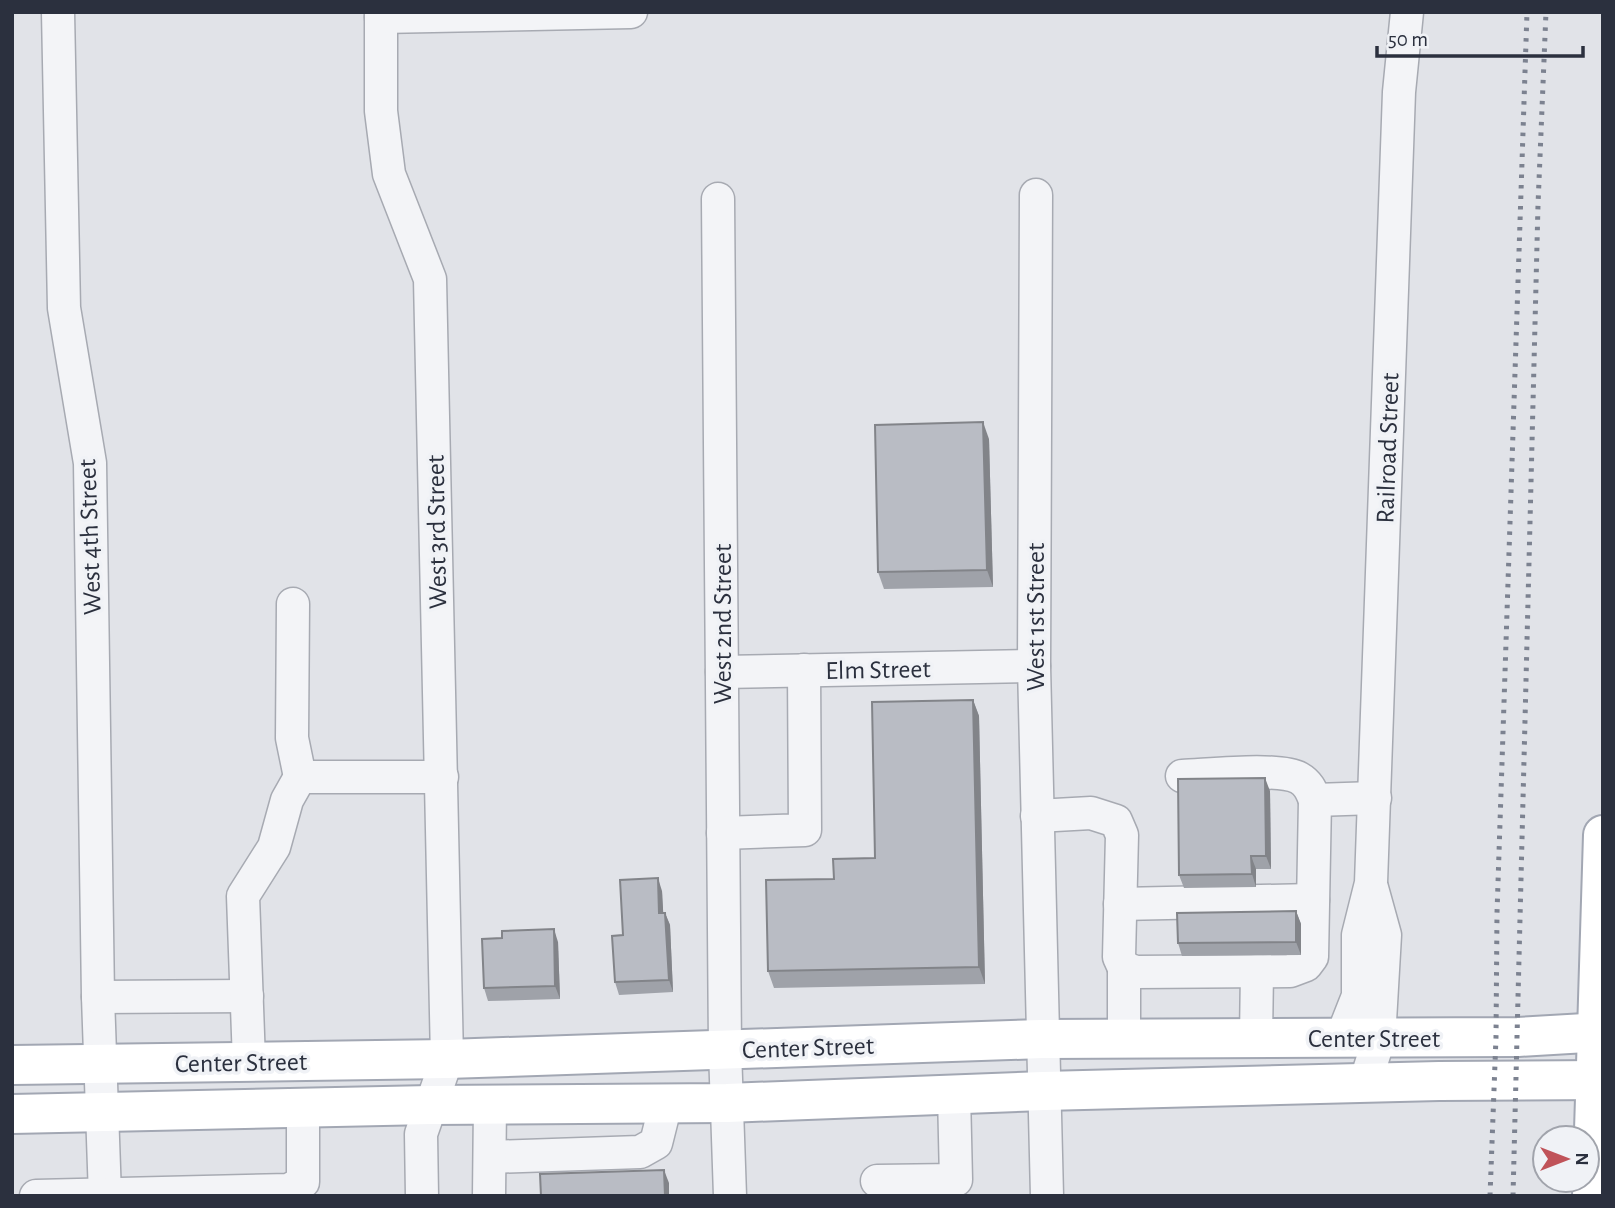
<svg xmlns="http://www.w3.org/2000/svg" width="1615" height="1208" viewBox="0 0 1615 1208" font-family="'Alegreya Sans',sans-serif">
<rect width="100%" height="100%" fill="#e1e3e8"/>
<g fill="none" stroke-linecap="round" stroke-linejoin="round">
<defs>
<g id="minor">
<path d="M58 12 64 308 90 463 98 997 105 1196"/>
<path d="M381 12V111L389 174 430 279 447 1059 421 1134 422 1196"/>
<path d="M381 17 631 12"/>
<path d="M1036 195 1034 666 1047 1196"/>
<path d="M718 199 725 1050 730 1196"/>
<path d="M293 604 292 738 300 777"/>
<path d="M722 672 1034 666"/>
<path d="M1182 776C1208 775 1279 767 1299 778 1308 783 1311 790 1315 800"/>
<path d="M1037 816 1091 813 1116 821 1122 835 1119 957 1124 968 1136 972 1290 971 1306 965 1312 957 1315 800 1375 798"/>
<path d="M723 833 805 830 804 670"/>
<path d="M1120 904 1313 900"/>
<path d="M1124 968V1039"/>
<path d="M98 997 247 996"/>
<path d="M1256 1038 1257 971"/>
<path d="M1341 1039 1358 996V935L1371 883 1399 92 1407 12"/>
<path d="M249 1062 243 896 274 847 287 800 300 777H442"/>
<path d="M1365 1083 1379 1039 1385 935 1372 888"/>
<path d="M490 1157 640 1152 656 1143 666 1103"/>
<path d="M877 1181 956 1180 954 1094"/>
<path d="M36 1196 289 1190 303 1182V1107"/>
<path d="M489 1196 490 1104"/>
</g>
<g id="major">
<path d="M12 1065 447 1059 1042 1039 1518 1037 1603 1032"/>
<path d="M12 1114 430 1105 727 1103 1044 1091 1439 1081 1603 1080"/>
<path d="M1592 1196 1603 835"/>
</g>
</defs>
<use href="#minor" stroke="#a7aab2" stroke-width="35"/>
<use href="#major" stroke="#a2a7b3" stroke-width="42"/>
<use href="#minor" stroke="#f3f4f7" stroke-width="32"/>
<use href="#major" stroke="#fff" stroke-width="38"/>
<g stroke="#7c8290" stroke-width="5" stroke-dasharray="3.5 7" stroke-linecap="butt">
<path d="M1490 1196 1496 1037 1497 913 1527 12"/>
<path d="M1513 1196 1538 205 1546 12"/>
</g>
</g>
<g fill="#9fa2a9">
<path d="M989 439 993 587 884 589 878 572Z"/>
<path d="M973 700 979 716 985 984 774 988 768 971 834 879 875 858Z"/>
<path d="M1270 791 1271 869H1256V887L1184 888 1179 875Z"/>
<path d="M662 891 663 913H665L670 925 673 992 619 995 615 982 623 935Z"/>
<path d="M1296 911 1301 924V955L1182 956 1178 943Z"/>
<path d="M558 942 560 999 488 1001 484 988Z"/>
</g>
<g fill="#828489">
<path d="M983 422 989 439 993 587 987 570Z"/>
<path d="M973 700 979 716 985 984 979 967Z"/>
<path d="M1265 778 1270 791 1271 869 1266 856Z"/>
<path d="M1251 856 1256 869V887L1252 874Z"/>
<path d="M658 878 662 891 664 926 659 913Z"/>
<path d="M1296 911 1301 924V955L1296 942Z"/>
<path d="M665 913 670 925 673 992 669 980Z"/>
<path d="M554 929 558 942 560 999 555 986Z"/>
<path d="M664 1170 669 1183V1196H665Z"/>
</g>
<g fill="#b9bcc4" stroke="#828489" stroke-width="2">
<path d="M983 422 987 570 878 572 875 425Z"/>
<path d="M973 700 979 967 768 971 766 880 834 879 833 859 875 858 872 702Z"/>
<path d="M1265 778 1266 856H1251L1252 874 1179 875 1178 779Z"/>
<path d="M658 878 659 913H665L669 980 615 982 612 936 623 935 620 880Z"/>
<path d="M1296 911V942L1178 943 1177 913Z"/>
<path d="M554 929 555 986 484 988 482 939 502 938V931Z"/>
<path d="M664 1170 665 1196H541L540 1174Z"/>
</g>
<g text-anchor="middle" stroke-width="7" stroke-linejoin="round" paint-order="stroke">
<g font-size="26" fill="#2b303e" stroke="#f0f2f6">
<text transform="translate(1387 448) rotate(-88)" y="9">Railroad Street</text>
<text transform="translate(436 532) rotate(-91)" y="9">West 3rd Street</text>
<text transform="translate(89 537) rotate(-92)" y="9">West 4th Street</text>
<text transform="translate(1035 617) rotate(-90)" y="9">West 1st Street</text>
<text transform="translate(722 624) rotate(-90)" y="9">West 2nd Street</text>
<text transform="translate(878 669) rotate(-1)" y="9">Elm Street</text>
<text x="1374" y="1047">Center Street</text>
<text transform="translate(808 1047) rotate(-2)" y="9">Center Street</text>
<text transform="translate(241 1062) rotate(-1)" y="9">Center Street</text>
</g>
</g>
<rect width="1615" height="1208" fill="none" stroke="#2b303e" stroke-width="28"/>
<g transform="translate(1566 1159) rotate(90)"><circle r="33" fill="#f0f2f6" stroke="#a1a4ac" stroke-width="2"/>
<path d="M0-5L12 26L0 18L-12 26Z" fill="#c05359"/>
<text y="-10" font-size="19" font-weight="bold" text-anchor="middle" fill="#2b303e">N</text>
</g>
<path d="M1377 46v10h206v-10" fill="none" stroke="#2b303e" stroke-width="3.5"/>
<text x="1388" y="46" font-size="21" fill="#2b303e" stroke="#f0f2f6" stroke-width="5" paint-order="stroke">50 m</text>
</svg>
